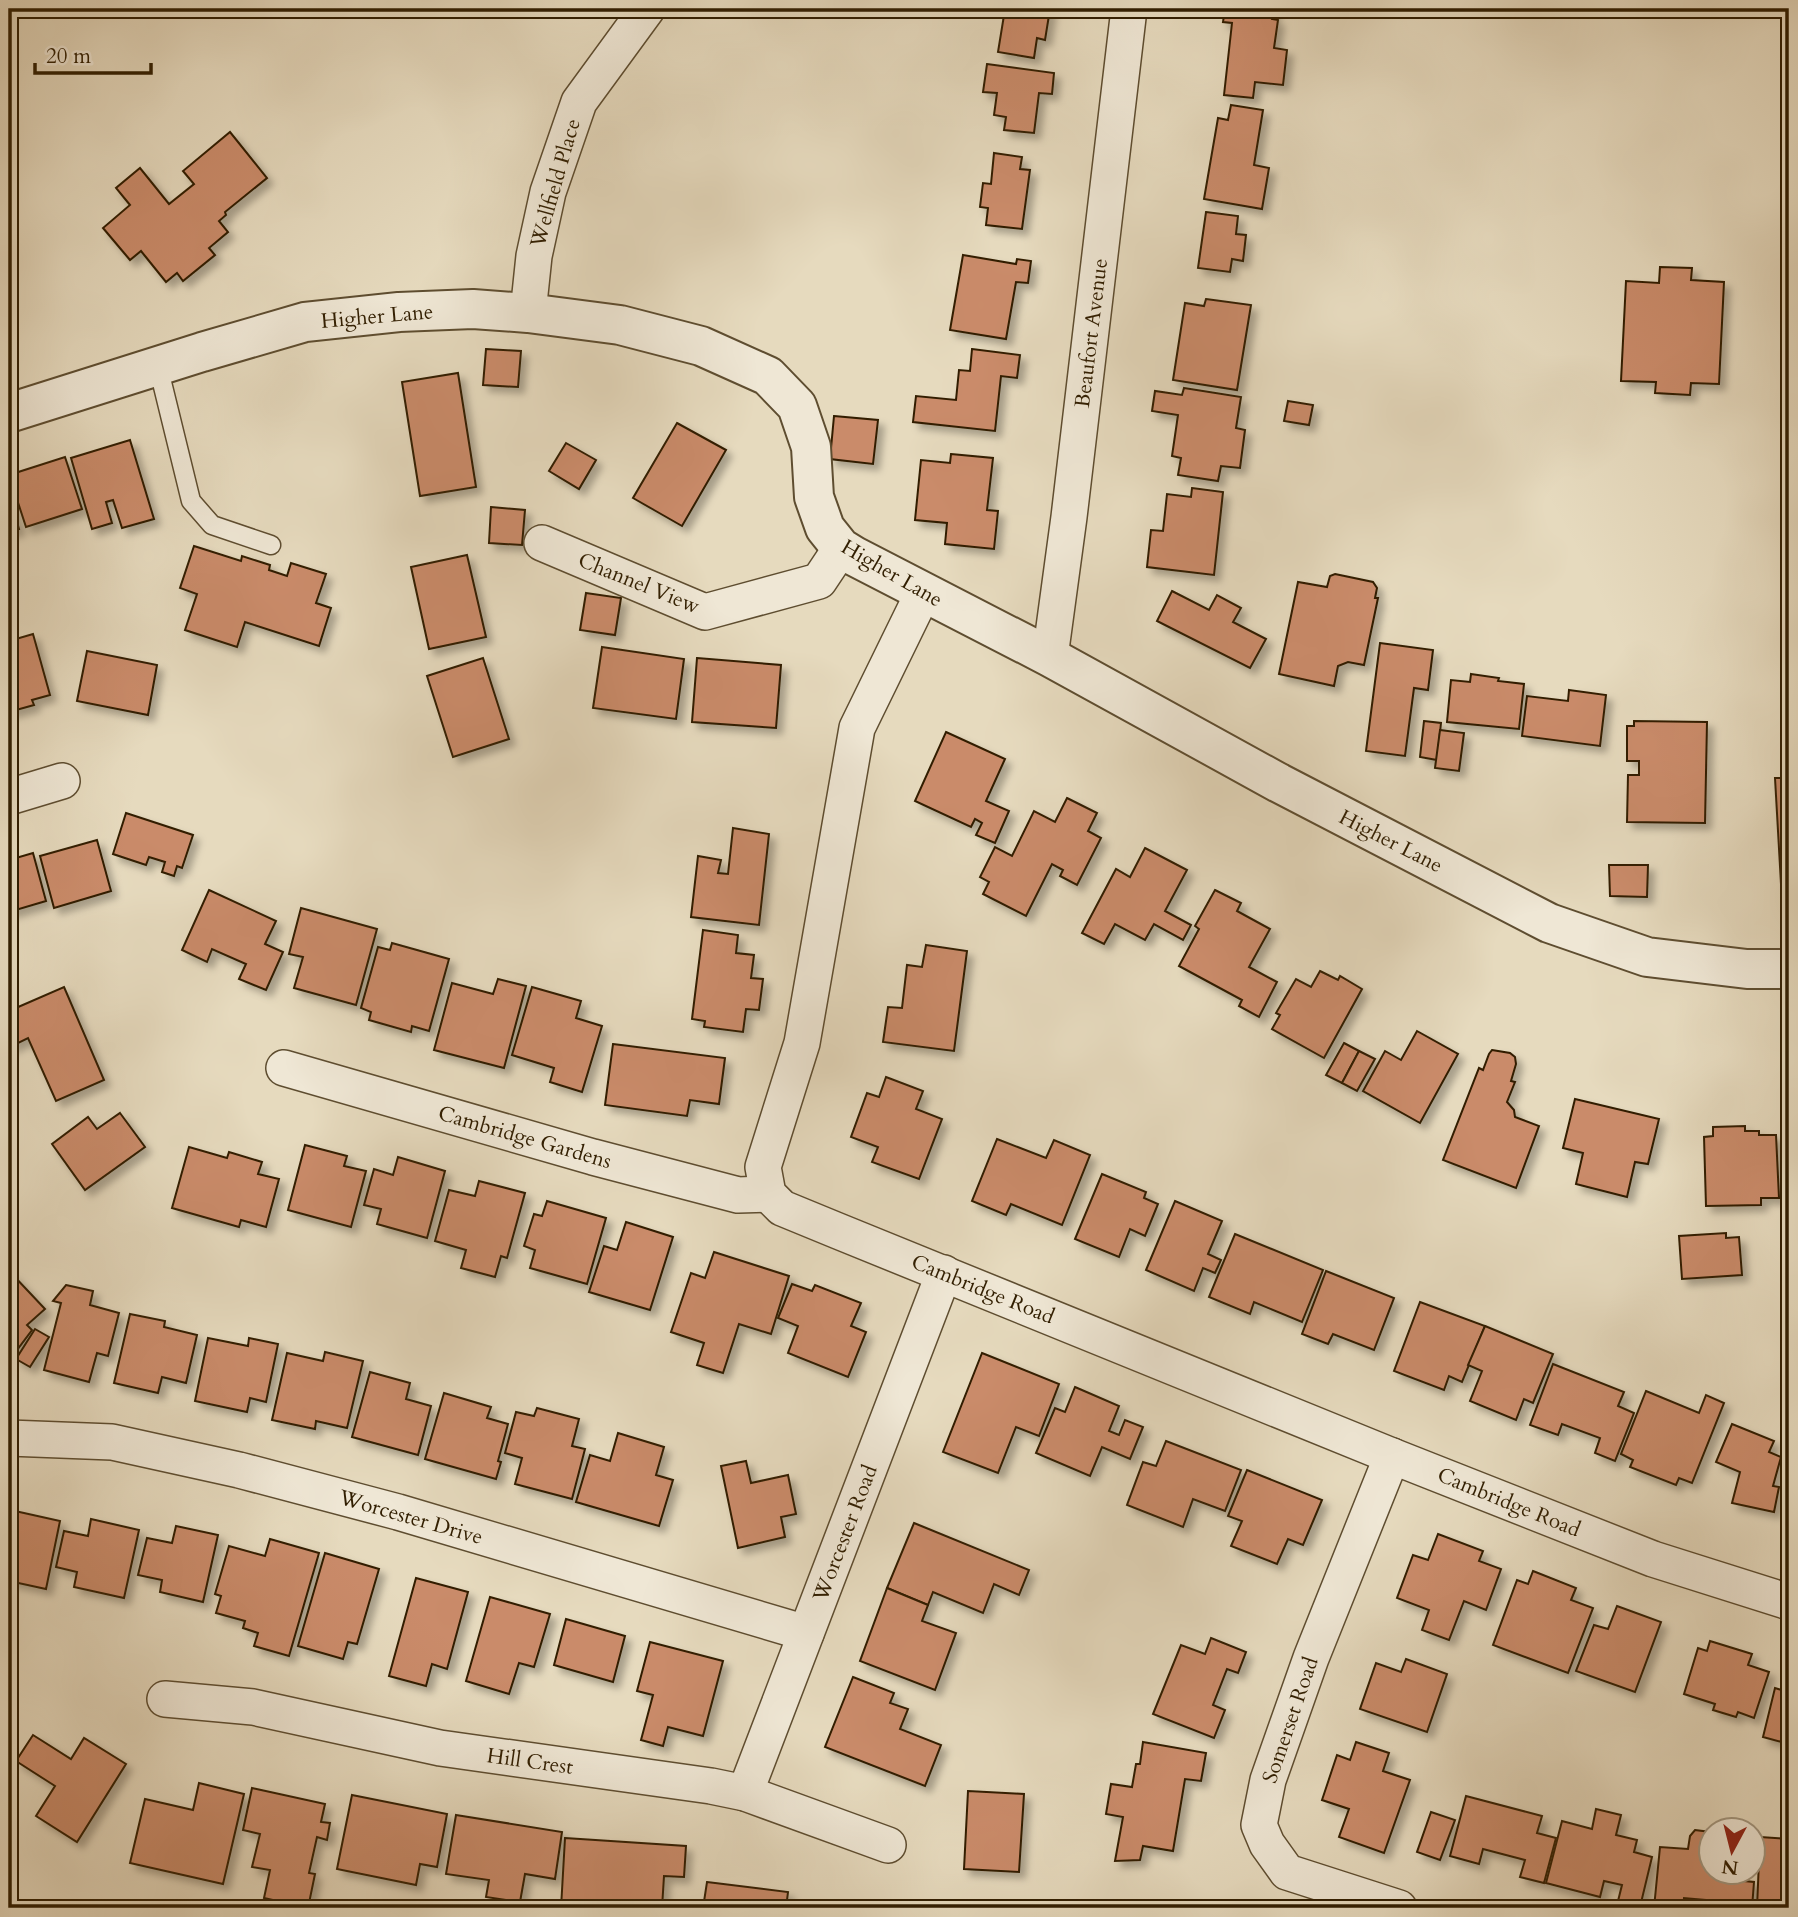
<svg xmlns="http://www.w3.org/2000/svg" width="1798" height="1917" viewBox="0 0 1798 1917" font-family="Cardo,serif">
<defs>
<filter id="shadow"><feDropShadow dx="6" dy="6" stdDeviation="3.5" flood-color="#0004"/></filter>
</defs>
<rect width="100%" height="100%" fill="#e6dabe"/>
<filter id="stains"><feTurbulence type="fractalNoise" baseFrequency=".00286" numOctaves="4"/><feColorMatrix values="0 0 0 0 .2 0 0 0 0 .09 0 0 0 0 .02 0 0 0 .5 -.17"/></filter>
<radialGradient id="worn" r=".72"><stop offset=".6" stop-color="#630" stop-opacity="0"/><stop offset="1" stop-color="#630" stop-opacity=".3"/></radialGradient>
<g fill="#ca8b6a" stroke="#311e01" stroke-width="2" filter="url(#shadow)">
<path d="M1005 9H1050L1045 40 1037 38 1034 58 998 52Z"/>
<path d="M1225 9H1274L1272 19 1278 20 1274 48 1287 50 1283 85 1255 82 1253 98 1224 95 1232 23 1223 22Z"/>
<path d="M987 64 1054 73 1052 94 1039 93 1034 133 1004 130 1006 117 994 115 997 93 983 92Z"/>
<path d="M1231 105 1263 110 1254 165 1269 168 1262 209 1204 199 1218 118 1228 120Z"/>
<path d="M230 132 267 178 225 212 226 215 219 221 228 232 209 248 215 255 183 281 177 273 166 282 141 251 130 260 103 228 130 205 116 188 140 168 169 204 194 184 183 171Z"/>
<path d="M994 153 1022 157 1020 169 1030 170 1022 229 986 225 988 208 980 207 983 183 991 184Z"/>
<path d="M1206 212 1238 216 1236 234 1246 235 1243 261 1232 259 1230 272 1198 268Z"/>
<path d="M963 255 1016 264 1017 259 1031 261 1028 283 1016 282 1006 339 950 330Z"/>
<path d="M1660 267 1692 268 1691 280 1724 282 1719 384 1691 383 1690 395 1655 393 1656 382 1621 381 1626 281 1659 283Z"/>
<path d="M1206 299 1251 305 1237 390 1173 380 1185 303 1204 306Z"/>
<path d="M486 349 521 351 518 387 483 385Z"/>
<path d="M972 349 1020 355 1017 378 1001 376 995 431 913 422 916 396 956 400 959 370 970 371Z"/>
<path d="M458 373 476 487 420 496 402 382Z"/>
<path d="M1184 388 1241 397 1236 428 1245 430 1240 468 1221 466 1218 481 1178 475 1181 458 1172 456 1178 415 1152 411 1155 391 1182 395Z"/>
<path d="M1288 401 1313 405 1309 425 1284 421Z"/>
<path d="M834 416 878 420 873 464 830 459Z"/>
<path d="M677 423 726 450 682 526 633 498Z"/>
<path d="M130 440 154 519 122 528 113 500 106 502 112 523 92 529 71 458Z"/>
<path d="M566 443 596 460 579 489 549 471Z"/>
<path d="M951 454 993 458 987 510 998 511 994 549 945 544 947 523 915 520 921 460 950 463Z"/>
<path d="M65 457 82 509 26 527 9 475Z"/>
<path d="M1192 488 1223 492 1214 575 1147 567 1151 530 1163 531 1167 494 1191 497Z"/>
<path d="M9 494 19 529 9 532Z"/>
<path d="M491 507 525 510 522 545 489 543Z"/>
<path d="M194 546 241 561 242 556 270 565 269 570 287 576 291 563 326 574 316 603 331 608 319 646 245 622 237 647 185 630 197 594 180 588Z"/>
<path d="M467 555 486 637 429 649 411 567Z"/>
<path d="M1335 574 1373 582 1377 588 1375 598H1378L1364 665 1348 662 1338 666 1334 686 1279 674 1298 582 1327 587 1330 576Z"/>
<path d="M1172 591 1209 610 1217 595 1241 608 1233 622 1266 639 1250 668 1157 621Z"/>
<path d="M586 593 621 598 615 635 580 630Z"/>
<path d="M33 634 50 695 32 700 34 705 9 712V641Z"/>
<path d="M1380 643 1433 650 1428 690 1414 688 1405 756 1366 751Z"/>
<path d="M602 647 684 659 676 719 593 708Z"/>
<path d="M87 651 157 665 148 715 77 701Z"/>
<path d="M483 658 509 739 453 757 427 676Z"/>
<path d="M697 658 781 665 776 728 692 722Z"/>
<path d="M1471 674 1499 678 1498 681 1524 684 1519 729 1447 722 1451 680 1470 682Z"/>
<path d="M1569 690 1606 695 1600 746 1522 736 1527 696 1568 701Z"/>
<path d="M1424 721 1441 723 1437 760 1420 757Z"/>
<path d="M1634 721 1707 722 1705 823 1627 822 1628 775H1639V761H1627V726H1634Z"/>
<path d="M1440 730 1464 733 1459 771 1435 768Z"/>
<path d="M946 732 1005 759 986 801 1009 811 995 843 976 835 982 823 975 819 971 827 915 801Z"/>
<path d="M1775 778H1789V884H1781Z"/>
<path d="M1067 798 1097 813 1088 831 1101 838 1077 885 1060 876 1063 870 1052 864 1026 916 983 894 989 882 980 877 995 847 1012 856 1034 811 1055 822Z"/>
<path d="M126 813 193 835 182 868 177 866 174 876 162 872 165 862 149 857 146 865 113 854Z"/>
<path d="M733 828 769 834 759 925 691 917 698 856 721 860 718 873 728 874Z"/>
<path d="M97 840 111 891 54 908 40 856Z"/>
<path d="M1145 848 1187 870 1165 911 1191 925 1183 940 1154 924 1145 940 1115 924 1104 944 1082 933 1116 869 1130 877Z"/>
<path d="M33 853 46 901 9 912V860Z"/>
<path d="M1609 865H1648L1647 897 1610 896Z"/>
<path d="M209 890 276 921 265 944 283 952 266 990 239 979 246 964 212 949 207 962 182 950Z"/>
<path d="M1215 890 1241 903 1237 911 1270 929 1249 967 1277 982 1259 1017 1239 1006 1242 1000 1179 966 1199 929 1195 926Z"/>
<path d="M301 908 377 929 356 1005 294 988 303 957 289 954Z"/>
<path d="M703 930 738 935 736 953 754 955 751 978 763 979 759 1010 746 1009 743 1032 704 1027 705 1021 692 1019Z"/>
<path d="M392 943 449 959 429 1031 412 1026 411 1032 369 1020 371 1012 361 1008 378 947 390 950Z"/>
<path d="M926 945 967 951 954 1051 883 1042 888 1007 902 1008 907 965 922 967Z"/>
<path d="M1320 971 1338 980 1340 976 1362 989 1324 1058 1272 1029 1280 1015 1276 1013 1296 979 1311 987Z"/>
<path d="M498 979 526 986 504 1068 434 1050 452 983 493 994Z"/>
<path d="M64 987 104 1080 56 1101 28 1038 10 1047 9 1011Z"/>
<path d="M532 987 581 1001 576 1018 602 1026 582 1092 550 1082 554 1068 512 1055Z"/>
<path d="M1417 1031 1458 1054 1420 1123 1363 1091 1385 1051 1401 1060Z"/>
<path d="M1344 1043 1359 1051 1342 1083 1326 1075Z"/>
<path d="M613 1044 725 1058 719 1104 690 1100 687 1116 605 1105Z"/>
<path d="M1492 1050 1510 1053 1515 1057 1516 1064 1511 1081 1515 1082 1507 1102 1514 1110 1515 1117 1539 1126 1516 1188 1443 1160 1479 1068 1483 1070 1489 1054Z"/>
<path d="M1359 1051 1375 1059 1357 1091 1342 1083Z"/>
<path d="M886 1077 923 1091 916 1109 942 1119 919 1179 872 1162 878 1147 851 1137 867 1093 879 1097Z"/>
<path d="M1575 1099 1659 1119 1648 1164 1635 1162 1627 1197 1576 1184 1583 1153 1563 1148Z"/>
<path d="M120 1113 145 1147 85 1190 52 1144 88 1117 97 1129Z"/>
<path d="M1745 1126V1131H1759V1135H1776L1779 1198H1761V1205L1706 1206 1704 1137 1713 1136V1127Z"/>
<path d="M997 1139 1046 1158 1054 1140 1090 1155 1062 1225 1011 1204 1006 1215 972 1201Z"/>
<path d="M305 1145 347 1156 344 1166 366 1171 351 1227 288 1210Z"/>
<path d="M189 1147 227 1158 229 1152 262 1162 258 1174 279 1179 266 1227 241 1220 239 1227 172 1208Z"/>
<path d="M398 1157 445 1171 427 1238 377 1224 381 1209 364 1205 374 1169 393 1175Z"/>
<path d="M1102 1174 1146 1192 1144 1198 1158 1204 1145 1236 1130 1229 1119 1257 1075 1239Z"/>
<path d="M479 1181 525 1193 507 1258 501 1256 495 1277 461 1268 466 1250 435 1241 449 1190 475 1196Z"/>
<path d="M547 1201 606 1218 587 1284 530 1268 535 1250 524 1246 534 1214 542 1216Z"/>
<path d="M1175 1201 1222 1221 1208 1254 1221 1260 1215 1273 1203 1268 1194 1291 1146 1270Z"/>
<path d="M626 1222 673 1237 650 1310 589 1292 604 1246 617 1250Z"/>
<path d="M1726 1233V1238L1739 1237 1742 1275 1682 1279 1679 1236Z"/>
<path d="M1235 1234 1323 1270 1302 1322 1254 1302 1250 1314 1209 1297Z"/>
<path d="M714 1252 789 1276 771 1334 739 1324 723 1373 697 1365 704 1343 671 1332 691 1273 705 1278Z"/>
<path d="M1326 1271 1394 1298 1374 1350 1333 1334 1328 1344 1302 1334Z"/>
<path d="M12 1274 45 1309 27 1325 32 1330 14 1354 9 1350V1277Z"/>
<path d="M792 1284 812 1291 815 1285 861 1303 851 1326 866 1332 848 1377 788 1353 798 1326 778 1318Z"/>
<path d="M66 1285 93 1291 90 1305 119 1313 108 1356 97 1353 89 1382 44 1370 61 1303 53 1301Z"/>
<path d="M1420 1302 1485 1326 1462 1382 1449 1376 1444 1390 1394 1371Z"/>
<path d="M130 1314 165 1321 164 1327 197 1335 186 1383 162 1377 158 1393 114 1383Z"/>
<path d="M1485 1326 1553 1354 1533 1403 1524 1399 1516 1420 1470 1401 1482 1371 1468 1365Z"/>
<path d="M35 1329 49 1337 30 1367 16 1359Z"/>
<path d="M208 1338 248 1346 249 1338 278 1344 266 1402 250 1398 247 1412 195 1401Z"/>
<path d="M325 1352 363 1361 347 1428 316 1421 315 1429 272 1420 287 1353 323 1361Z"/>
<path d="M982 1353 1059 1384 1039 1436 1016 1427 998 1473 943 1452Z"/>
<path d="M1553 1364 1624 1392 1618 1406 1634 1413 1615 1461 1595 1453 1600 1438 1562 1424 1558 1435 1530 1425Z"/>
<path d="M370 1372 410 1383 406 1399 431 1406 418 1455 352 1437Z"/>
<path d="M1075 1387 1119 1406 1109 1431 1119 1435 1125 1420 1143 1427 1130 1459 1102 1447 1090 1476 1036 1453 1055 1408 1065 1412Z"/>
<path d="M1646 1391 1699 1413 1706 1395 1724 1403 1692 1483 1679 1478 1676 1485 1630 1467 1633 1460 1621 1454Z"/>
<path d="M444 1393 491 1407 487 1418 508 1424 498 1461 501 1462 496 1479 425 1459Z"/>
<path d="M537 1408 579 1419 572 1446 585 1449 572 1499 515 1484 522 1458 505 1453 516 1412 534 1416Z"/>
<path d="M1732 1424 1774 1441 1769 1452 1781 1457 1773 1486 1779 1487 1774 1512 1732 1503 1740 1472 1716 1462Z"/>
<path d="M618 1433 664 1447 656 1475 673 1480 659 1526 576 1502 590 1455 610 1461Z"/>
<path d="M1166 1441 1241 1470 1225 1511 1193 1499 1183 1527 1127 1505 1143 1462 1156 1466Z"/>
<path d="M746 1461 751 1483 788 1475 796 1514 781 1517 785 1537 738 1548 721 1466Z"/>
<path d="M1247 1470 1322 1500 1303 1545 1288 1539 1277 1564 1231 1546 1242 1521 1228 1516Z"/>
<path d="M15 1511 60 1521 46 1589 9 1581V1526H12Z"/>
<path d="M91 1519 139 1530 124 1598 74 1587 77 1572 56 1567 64 1531 88 1536Z"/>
<path d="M914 1523 1029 1570 1019 1595 994 1584 983 1613 933 1592 928 1605 887 1588Z"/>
<path d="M176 1526 218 1535 203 1602 160 1592 162 1580 138 1575 147 1538 172 1543Z"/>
<path d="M1438 1534 1483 1551 1479 1561 1501 1569 1486 1610 1464 1601 1449 1640 1422 1630 1429 1610 1397 1598 1413 1555 1428 1560Z"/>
<path d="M270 1539 319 1553 289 1656 254 1646 258 1633 243 1628 245 1621 216 1613 221 1596 215 1594 229 1546 265 1556Z"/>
<path d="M325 1553 379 1569 357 1644 348 1642 343 1659 298 1646Z"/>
<path d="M1533 1571 1576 1588 1571 1600 1593 1608 1568 1673 1493 1645 1517 1580 1528 1584Z"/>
<path d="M416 1578 468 1592 447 1669 432 1664 426 1686 389 1676Z"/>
<path d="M887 1588 928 1605 922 1621 956 1633 935 1690 860 1661Z"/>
<path d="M490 1597 550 1614 534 1667 519 1663 509 1694 466 1681Z"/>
<path d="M1617 1606 1661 1622 1635 1692 1576 1671 1594 1625 1608 1629Z"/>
<path d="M566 1619 625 1636 613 1682 554 1665Z"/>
<path d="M1211 1638 1246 1652 1238 1673 1227 1669 1213 1705 1225 1710 1214 1738 1153 1714 1181 1645 1205 1654Z"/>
<path d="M1710 1641 1752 1654 1748 1665 1769 1672 1754 1718 1738 1712 1736 1717 1713 1710 1715 1704 1684 1694 1698 1648 1707 1651Z"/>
<path d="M650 1642 723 1661 703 1736 668 1727 663 1746 641 1740 653 1695 637 1691Z"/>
<path d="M1406 1659 1447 1674 1427 1732 1360 1709 1376 1663 1401 1672Z"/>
<path d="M853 1677 894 1693 890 1703 908 1709 900 1729 941 1745 925 1786 825 1747Z"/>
<path d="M1789 1686V1744L1763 1737 1775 1688 1788 1692Z"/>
<path d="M33 1735 71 1759 84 1738 126 1764 77 1842 36 1816 55 1786 16 1761Z"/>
<path d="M1143 1742 1206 1753 1201 1781 1185 1779 1173 1851 1143 1846 1140 1860 1115 1861 1123 1817 1106 1814 1111 1784 1132 1787 1136 1764H1140Z"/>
<path d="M1356 1742 1389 1753 1383 1771 1410 1780 1384 1853 1339 1837 1349 1809 1322 1800 1337 1755 1350 1760Z"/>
<path d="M199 1783 244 1794 223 1884 130 1863 145 1799 193 1810Z"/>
<path d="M252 1788 325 1804 321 1822 330 1823 327 1840 317 1837 309 1873 315 1874 308 1908 264 1898 270 1870 252 1867 260 1834 243 1830Z"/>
<path d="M968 1791 1024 1794 1019 1872 964 1869Z"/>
<path d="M352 1795 447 1814 437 1867 420 1864 416 1885 337 1869Z"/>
<path d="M1466 1796 1542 1816 1537 1833 1556 1838 1544 1883 1520 1877 1525 1860 1483 1849 1479 1864 1450 1856Z"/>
<path d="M1596 1809 1621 1815 1616 1835 1637 1840 1634 1852 1652 1857 1640 1907 1618 1901 1622 1885 1604 1881 1600 1897 1546 1883 1562 1821 1592 1829Z"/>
<path d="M1431 1812 1455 1820 1440 1860 1417 1852Z"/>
<path d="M456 1815 562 1832 555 1879 525 1874 520 1902 486 1897 489 1880 446 1874Z"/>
<path d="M1695 1830 1710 1832V1871H1735L1734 1880 1754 1882 1752 1908H1727L1728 1902 1684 1898 1683 1908H1654L1660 1847 1688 1849 1690 1836Z"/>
<path d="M1760 1837 1789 1839V1906H1787L1786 1908H1757Z"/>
<path d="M565 1838 686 1846 684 1877 664 1876 662 1908H561Z"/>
<path d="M707 1882 788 1892 786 1908H703Z"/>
</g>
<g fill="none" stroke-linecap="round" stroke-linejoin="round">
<defs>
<path id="service" d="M158 366 191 501 212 525 271 545"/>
<g id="minor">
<path d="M528 313 534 256 548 192 579 102 647 9"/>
<path d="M542 543 705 612 819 581 841 548"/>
<path d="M923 593 857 728 802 1043 763 1167 768 1194 782 1208 838 1231 1392 1456 1653 1559 1789 1602"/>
<path d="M1050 657 1069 517 1129 9"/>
<path d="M9 797 62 781"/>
<path d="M284 1068 593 1157 738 1195 768 1194"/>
<path d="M9 1438 112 1442 239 1470 398 1512 806 1633"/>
<path d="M1392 1456 1311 1658 1268 1780 1259 1825 1267 1844 1287 1872 1399 1908"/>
<path d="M165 1699 253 1707 440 1748 711 1786 745 1793 888 1845"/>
<path d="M745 1793 944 1273"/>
</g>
<path id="tertiary" d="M9 413 202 352 305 322 399 312 473 309 528 313 620 325 701 346 768 376 797 406 811 447 814 497 825 528 841 548 854 556 1050 657 1279 783 1549 923 1647 957 1747 969H1789"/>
</defs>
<use href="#service" stroke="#5e4d30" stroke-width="21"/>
<use href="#minor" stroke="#5e4d30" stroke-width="38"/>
<use href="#tertiary" stroke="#5e4d30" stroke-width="42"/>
<use href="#service" stroke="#efe7d5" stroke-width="18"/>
<use href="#minor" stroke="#efe7d5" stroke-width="35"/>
<use href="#tertiary" stroke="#efe7d5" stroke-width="38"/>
</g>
<g text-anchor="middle" stroke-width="5" stroke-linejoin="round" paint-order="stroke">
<g font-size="21" fill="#311e01" stroke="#efe7d5">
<text transform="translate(555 183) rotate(-74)" y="7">Wellfield Place</text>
<text transform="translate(377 316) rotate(-5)" y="7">Higher Lane</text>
<text transform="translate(1091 333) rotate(-83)" y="7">Beaufort Avenue</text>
<text transform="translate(892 573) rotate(30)" y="7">Higher Lane</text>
<text transform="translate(639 583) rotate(22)" y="7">Channel View</text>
<text transform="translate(1391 841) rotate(27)" y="7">Higher Lane</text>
<text transform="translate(525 1137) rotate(16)" y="7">Cambridge Gardens</text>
<text transform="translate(983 1289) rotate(22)" y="7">Cambridge Road</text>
<text transform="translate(1509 1502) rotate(22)" y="7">Cambridge Road</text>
<text transform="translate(411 1517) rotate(16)" y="7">Worcester Drive</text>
<text transform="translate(845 1533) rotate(-69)" y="7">Worcester Road</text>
<text transform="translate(1290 1720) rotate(-71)" y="7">Somerset Road</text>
<text transform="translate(530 1761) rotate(8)" y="7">Hill Crest</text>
</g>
</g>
<rect width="1798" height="1917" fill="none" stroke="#e6dabe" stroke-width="35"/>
<rect x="10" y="10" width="1777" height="1896" fill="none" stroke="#311e01" stroke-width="3.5"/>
<rect x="18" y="18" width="1763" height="1882" fill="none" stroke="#311e01" stroke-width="2"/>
<g transform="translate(1732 1851) rotate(187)"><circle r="33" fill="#efe7d5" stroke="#a39780" stroke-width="2"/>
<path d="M0-5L12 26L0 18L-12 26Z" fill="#8f2418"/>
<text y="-10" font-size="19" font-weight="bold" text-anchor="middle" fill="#311e01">N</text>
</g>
<path d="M35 63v10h116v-10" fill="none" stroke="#311e01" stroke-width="3.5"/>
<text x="46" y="63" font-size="21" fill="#311e01" stroke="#efe7d5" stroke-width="5" paint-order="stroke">20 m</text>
<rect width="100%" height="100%" filter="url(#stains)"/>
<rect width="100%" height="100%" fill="url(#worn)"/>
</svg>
